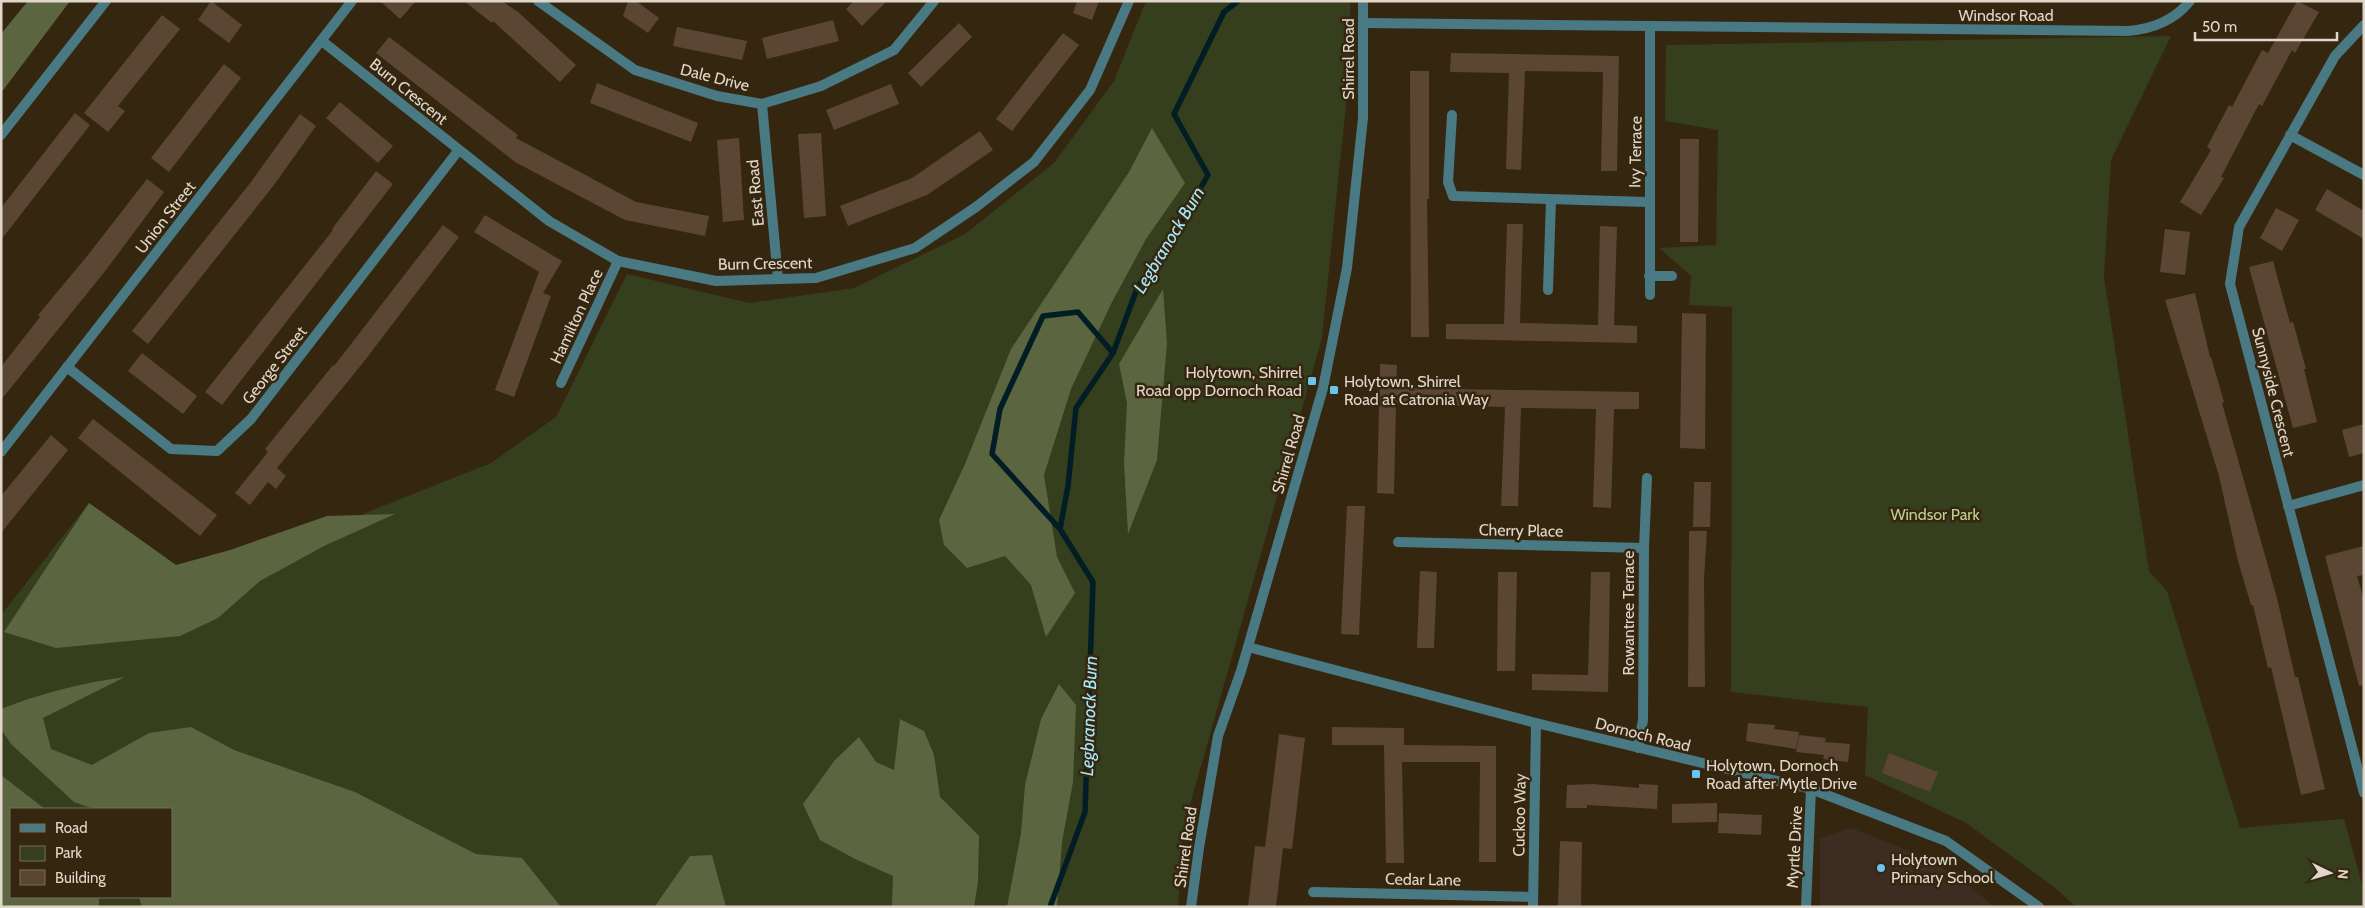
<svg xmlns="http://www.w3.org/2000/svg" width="2365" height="908" viewBox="0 0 2365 908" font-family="Cabin,sans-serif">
<rect width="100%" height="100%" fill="#352610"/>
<path fill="#3d2c22" d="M1851 828 1922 856 1963 880 1994 907H1820V838Z"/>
<g fill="#353e1d" fill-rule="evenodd">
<path d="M1146 1H1350L1351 55 1322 338 1183 830 1178 907H1V615L89 503 187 573 340 523 491 463 556 417 627 274 749 303 854 288 965 234 1054 163 1114 81ZM11 809H171V897H11Z"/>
<path d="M2171 36 2111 160 2104 277 2149 571 2167 591 2240 828 2344 819 2364 891V907H2076L2054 887 1966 823 1865 775 1868 707 1731 692 1732 307 1689 305 1691 276 1659 248 1716 245 1718 130 1665 121 1666 45Z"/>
</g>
<g fill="#5b6640">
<path d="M28 1H70L1 93V34Z"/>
<path d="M1152 128 1185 183 1146 239 1111 304 1071 389 1044 475 1057 557 1075 593 1046 637 1031 585 1005 556 967 568 944 545 939 520 965 464 1011 349 1129 172Z"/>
<path d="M1163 289 1167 343 1157 460 1128 534 1124 463 1127 403 1119 364Z"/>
<path d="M89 503 176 565 230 550 327 516 395 514 324 546 260 581 218 618 180 636 56 648 4 632Z"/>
<path d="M125 677 43 718 51 749 92 765 149 733 191 727 234 750 355 792 476 854 522 858 561 907H142L139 897H171V809H94L74 802 11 744 1 729V709C42 693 82 683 125 677Z"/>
<path d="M1059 684 1076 705 1073 782 1062 842 1057 907H1007L1021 833 1025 785 1041 719Z"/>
<path d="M900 719 924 731 934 755 940 797 979 836 978 882 974 907H892L893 876 855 859 820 840 803 804 835 760 859 737 876 762 894 770Z"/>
<path d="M1 775 45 809H11V897H99V907H1Z"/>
<path d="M712 855 726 907H650L655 906 690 856Z"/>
</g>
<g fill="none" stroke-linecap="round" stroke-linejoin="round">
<g stroke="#021e24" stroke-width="5.5">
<path d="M1060 529 992 454 1000 409 1043 316 1078 312 1113 353 1138 286 1160 259 1208 175 1174 114 1224 12 1238 1"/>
<path d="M1050 907 1085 812 1093 582 1060 529 1068 486 1076 408 1113 353"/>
</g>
</g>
<g fill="#5b4634">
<path d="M211 1 242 25 229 43 198 20Z"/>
<path d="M380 1H416L400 19Z"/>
<path d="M464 1H502L518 12 576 65 560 82 493 21 492 23Z"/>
<path d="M628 1H636L659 18 648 33 623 16Z"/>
<path d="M854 1H887L862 26 846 9Z"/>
<path d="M1077 1H1099L1092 20 1073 13Z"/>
<path d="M2297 1 2319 12 2295 53 2292 50 2262 106 2259 104 2221 177 2224 178 2201 215 2180 202 2211 150 2207 147 2229 105 2232 107 2262 50 2268 53Z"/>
<path d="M162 15 180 29 118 106 125 111 108 132 84 113Z"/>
<path d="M833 20 839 41 767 59 762 38Z"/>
<path d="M959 23 972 37 921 87 908 73Z"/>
<path d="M677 27 747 41 742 60 673 46Z"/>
<path d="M1063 33 1079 45 1012 131 996 119Z"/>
<path d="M389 37 518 135 516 138 636 202 709 216 705 236 625 220 515 162 376 53Z"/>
<path d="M1451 53 1619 56 1617 171H1601L1603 72 1525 71 1521 170 1506 169 1509 73 1450 72Z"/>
<path d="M224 64 241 78 169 172 151 158Z"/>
<path d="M1410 71H1429V199H1427L1429 337H1411Z"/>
<path d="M597 83 698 123 691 142 590 103Z"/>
<path d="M891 84 899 104 834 130 826 110Z"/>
<path d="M340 102 393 146 378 163 326 118Z"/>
<path d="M75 113 90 125 1 240V208Z"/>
<path d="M300 114 316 126 274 185 148 344 132 331 251 182Z"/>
<path d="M980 131 993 150 927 195 848 226 840 206 912 178Z"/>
<path d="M821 133 826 216 804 218 798 134Z"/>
<path d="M739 138 744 220 723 222 717 140Z"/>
<path d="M1680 139H1699L1698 242H1680Z"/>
<path d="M376 171 393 184 222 405 205 392 333 230 332 229Z"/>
<path d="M147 179 164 192 106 270 1 400V367L40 317 38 315 88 255Z"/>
<path d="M2327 189 2364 211V239L2315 210Z"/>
<path d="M2276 208 2299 220 2282 251 2260 238Z"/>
<path d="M485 215 562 261 543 293 551 296 514 397 495 390 539 272 474 232Z"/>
<path d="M1507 224H1523L1520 323 1598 325 1600 226 1617 227 1614 325 1637 326V343L1446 339V324H1504Z"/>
<path d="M443 225 459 237 362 364 277 468 286 476 276 489 268 482 250 505 235 493 268 452 265 449 333 365 334 366Z"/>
<path d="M2165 229 2190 232 2185 275 2160 272Z"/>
<path d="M2273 261 2290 323 2293 322 2306 369H2304L2317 422 2293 428 2249 267Z"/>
<path d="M2195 293 2210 357H2211L2224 402 2222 403 2277 598 2295 677H2298L2325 789 2301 795 2271 667 2268 668 2253 605H2251L2238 561 2219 476 2165 300Z"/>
<path d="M1682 313 1706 314 1705 449 1680 448Z"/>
<path d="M142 353 197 396 183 414 128 371Z"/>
<path d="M1380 364 1397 365 1396 388 1639 392V409H1614L1611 508 1593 507 1596 409 1521 408 1518 506H1501L1505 407 1396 404 1394 494 1377 493Z"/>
<path d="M93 419 217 515 200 536 78 438Z"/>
<path d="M2364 424V453L2349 457 2342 430Z"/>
<path d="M51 435 68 450 1 533V496Z"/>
<path d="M1694 482H1711L1710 527H1693Z"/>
<path d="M1347 506H1365L1359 635 1341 634Z"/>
<path d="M1689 531H1707L1704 578 1705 687H1688Z"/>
<path d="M2364 546V575L2357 576 2364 600V685L2359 686 2325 556Z"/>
<path d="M1420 571 1437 572 1434 648H1417Z"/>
<path d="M1498 572H1517L1515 671H1497Z"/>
<path d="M1591 572H1610L1608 692 1532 690V674L1588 675Z"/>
<path d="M1748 723 1775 725 1774 729 1799 732 1796 749 1746 741Z"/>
<path d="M1332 727 1404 728V745L1496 746V862H1479L1480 762H1402L1404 863H1386L1384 745H1332Z"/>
<path d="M1279 734 1305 738 1292 849 1283 848 1276 907H1248L1255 846 1265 847Z"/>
<path d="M1799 735 1826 738 1825 742 1850 744 1848 762 1823 759 1824 755 1796 752Z"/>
<path d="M1889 753 1938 772 1930 792 1882 773Z"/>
<path d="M1592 784 1639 788V784L1658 785 1657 809 1587 805V808H1566L1567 785Z"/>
<path d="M1717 803V822L1672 823V804Z"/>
<path d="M1719 813 1762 815 1761 835 1718 833Z"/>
<path d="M1560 841 1582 842 1581 907H1558Z"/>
</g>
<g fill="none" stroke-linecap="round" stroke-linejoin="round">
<g stroke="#497982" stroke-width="10">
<path d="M538 1 635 70 717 96 762 104 821 86 894 50 934 1"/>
<path d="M1363 23 2128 31C2153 29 2174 21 2190 1"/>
<path d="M2364 25 2335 56 2239 227 2230 284 2364 793"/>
<path d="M322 41 549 221 618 261 716 281 816 278 915 248 976 207 1034 162 1090 90 1129 1"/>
<path d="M762 104 778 279"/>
<path d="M1452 115 1448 182 1453 196 1648 202"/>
<path d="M1 135 106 1"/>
<path d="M2290 135 2364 175"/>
<path d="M1649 276H1672"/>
<path d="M1548 290 1551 200"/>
<path d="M1650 295V28"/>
<path d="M67 367 171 449 217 451 251 419 458 151"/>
<path d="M561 383 618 261"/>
<path d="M1 452 352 1"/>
<path d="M2288 506 2364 485"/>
<path d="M1398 542 1644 548"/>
<path d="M1248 647 1536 723 1811 789 1946 841 2039 907"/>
<path d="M1638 748 1643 720 1644 548 1647 478"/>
<path d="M1313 892 1533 897"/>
<path d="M1191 907 1199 848 1218 736 1241 671 1323 388 1347 268 1363 118V1"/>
<path d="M1533 907 1536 723"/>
<path d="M1806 907 1811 789"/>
</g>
</g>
<g fill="#6ac3f1" stroke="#352610" stroke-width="2">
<rect x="1307" y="376" width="10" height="10" rx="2.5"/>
<rect x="1329" y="385" width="10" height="10" rx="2.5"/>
<rect x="1691" y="769" width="10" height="10" rx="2.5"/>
<circle cx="1881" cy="868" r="5"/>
</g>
<g text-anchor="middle" stroke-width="5" stroke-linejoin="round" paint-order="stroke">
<g font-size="16" fill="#e0d6c9" stroke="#352610">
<text x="2006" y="21">Windsor Road</text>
<text transform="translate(1348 59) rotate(-90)" y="6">Shirrel Road</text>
<text transform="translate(715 77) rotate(14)" y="6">Dale Drive</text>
<text transform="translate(409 91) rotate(39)" y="6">Burn Crescent</text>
<text transform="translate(1635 152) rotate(-89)" y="6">Ivy Terrace</text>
<text transform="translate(755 193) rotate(-95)" y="6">East Road</text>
<text transform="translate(165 217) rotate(-52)" y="6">Union Street</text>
<text transform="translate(765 263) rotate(-1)" y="6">Burn Crescent</text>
<text transform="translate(576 316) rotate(-65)" y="6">Hamilton Place</text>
<text transform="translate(274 365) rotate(-52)" y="6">George Street</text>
<text transform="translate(2274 392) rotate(76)" y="6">Sunnyside Crescent</text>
<text transform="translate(1288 454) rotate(-74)" y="6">Shirrel Road</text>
<text transform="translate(1521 530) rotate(1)" y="6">Cherry Place</text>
<text transform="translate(1628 613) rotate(-90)" y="6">Rowantree Terrace</text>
<text transform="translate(1643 734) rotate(14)" y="6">Dornoch Road</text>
<text transform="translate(1519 815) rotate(-89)" y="6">Cuckoo Way</text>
<text transform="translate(1185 847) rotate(-82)" y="6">Shirrel Road</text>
<text transform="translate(1794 847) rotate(-87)" y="6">Myrtle Drive</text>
<text transform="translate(1423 879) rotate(1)" y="6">Cedar Lane</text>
</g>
<g font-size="16" fill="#e0d6c9" stroke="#352610" text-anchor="start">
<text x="1302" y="378" text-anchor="end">Holytown, Shirrel<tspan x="1302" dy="18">Road opp Dornoch Road</tspan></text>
<text x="1344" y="387">Holytown, Shirrel<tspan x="1344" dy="18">Road at Catronia Way</tspan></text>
<text x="1706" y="771">Holytown, Dornoch<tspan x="1706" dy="18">Road after Mytle Drive</tspan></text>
<text x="1891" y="865">Holytown<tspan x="1891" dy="18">Primary School</tspan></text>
</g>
<g font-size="16" fill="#bdd08e" stroke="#352610">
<text x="1935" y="520">Windsor Park</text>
</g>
<g font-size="18" font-style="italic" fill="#a6e9fb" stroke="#352610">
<text transform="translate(1169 240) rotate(-59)" y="6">Legbranock Burn</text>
<text transform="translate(1089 716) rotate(-88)" y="6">Legbranock Burn</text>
</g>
</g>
<rect width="2365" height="908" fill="none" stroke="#e0d6c9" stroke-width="5"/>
<rect x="10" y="808" width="162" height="90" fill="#352610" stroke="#796c5a"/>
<rect x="20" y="824" width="25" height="8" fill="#497982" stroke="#796c5a"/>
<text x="55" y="833" font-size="15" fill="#e0d6c9">Road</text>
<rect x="20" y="846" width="25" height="15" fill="#353e1d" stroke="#796c5a"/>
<text x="55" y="858" font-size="15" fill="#e0d6c9">Park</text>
<rect x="20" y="870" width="25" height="15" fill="#5b4634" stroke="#796c5a"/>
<text x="55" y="883" font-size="15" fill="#e0d6c9">Building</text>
<g transform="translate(2330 873) rotate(95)" stroke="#352610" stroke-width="4" paint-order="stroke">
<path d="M0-4L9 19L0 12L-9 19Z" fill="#e0d6c9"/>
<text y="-8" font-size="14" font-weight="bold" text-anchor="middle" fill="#e0d6c9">N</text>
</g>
<path d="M2195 32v8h142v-8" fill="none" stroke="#e0d6c9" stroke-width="2.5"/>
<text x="2202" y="32" font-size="15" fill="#e0d6c9" stroke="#352610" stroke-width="4" paint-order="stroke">50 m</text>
</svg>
